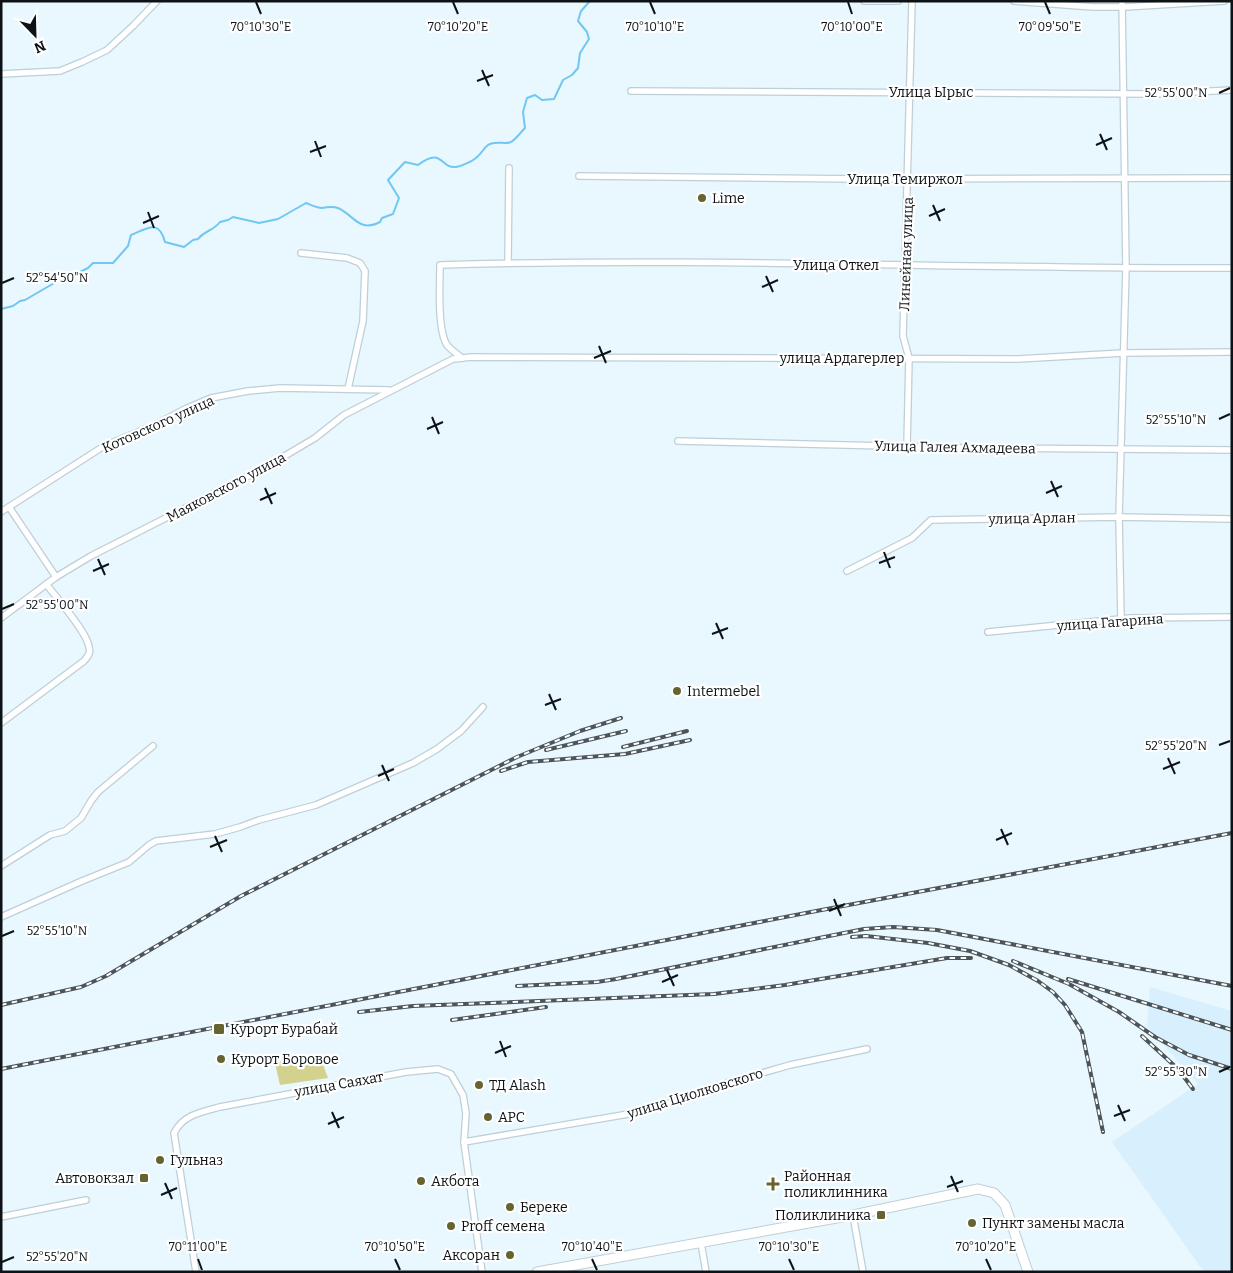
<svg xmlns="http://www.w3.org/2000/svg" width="1233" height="1273" viewBox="0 0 1233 1273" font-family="Bitter,serif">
<rect width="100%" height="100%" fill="#e9f7fe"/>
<path fill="#d8f0fe" d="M1150 987 1232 1011V1272H1204L1112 1142 1198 1084 1147 1026Z"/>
<path fill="#d2d18e" d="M319 1054 328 1078 280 1085 275 1063Z"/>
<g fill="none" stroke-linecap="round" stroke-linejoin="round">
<path stroke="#6fc7f2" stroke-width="2" d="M1 309 13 306 20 301 25 300 56 282 65 275H74L88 268 93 263H113L128 246 131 235C148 228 159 219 165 242L184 247 193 240 198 239C205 230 212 232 220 222L228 220 233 217 259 223 278 219 306 203C311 205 317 208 322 208 327 207 332 206 338 208 354 215 359 233 380 222L382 218 393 214 399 198 388 180 405 162 418 165C443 146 440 169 456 167 462 166 473 161 477 157 481 154 484 148 488 145 496 140 505 145 511 142 516 139 521 132 525 128L523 112 527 98 535 95 542 100 554 99 563 80 572 75 578 68 580 53 589 39 587 32 578 21 581 11 590 1"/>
<defs>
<g id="minor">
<path d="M864 1H898"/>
<path d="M1014 1 1093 7H1125L1224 1"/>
<path d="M1 74 60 71 82 62 107 50 133 26 157 1"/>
<path d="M631 91 1155 94 1232 90"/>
<path d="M579 176 861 179 1232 178"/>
<path d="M301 253 347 258 360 263 365 271 363 321 348 389"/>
<path d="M508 263 509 168"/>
<path d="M462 358C457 354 451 350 447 345 437 330 440 283 440 265 704 257 968 269 1232 268"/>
<path d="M678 441 970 448 1232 450"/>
<path d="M907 446 909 358 903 336 912 1"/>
<path d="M9 507 56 577"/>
<path d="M1 512 104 446 155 425 185 409 211 398 248 391 280 388 389 390"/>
<path d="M847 571 912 538 931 520 1119 517 1232 519"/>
<path d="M1 618 56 577 91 556 266 467 315 438 344 415 453 359 471 357 1018 359 1123 353 1232 352"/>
<path d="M1121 619 1119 517 1126 268 1122 1"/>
<path d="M988 632 1130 618 1232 617"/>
<path d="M1 723 84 661C88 656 91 653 89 647 87 632 56 597 46 584"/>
<path d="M1 866 50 835 65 831 81 818 91 801 98 792 153 746"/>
<path d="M1 917 82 881 129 862 149 845 156 841 215 834 240 827 259 820 316 805 413 763 437 749 461 731 483 707"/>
<path d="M464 1142 646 1111 720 1085 790 1065 867 1049"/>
<path d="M853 1215 863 1272"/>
<path d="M1 1217 86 1200"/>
<path d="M701 1243 706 1272"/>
<path d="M196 1272 174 1133C183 1115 201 1112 220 1107L406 1072 438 1069 451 1074 463 1095 466 1113 464 1142 482 1272"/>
</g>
<path id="secondary" d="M537 1272 853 1215 978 1189 994 1193 1005 1205 1028 1272"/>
</defs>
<use href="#minor" stroke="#becfd8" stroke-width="8"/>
<use href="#secondary" stroke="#becfd8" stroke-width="11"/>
<use href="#minor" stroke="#fff" stroke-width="5.5"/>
<use href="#secondary" stroke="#fff" stroke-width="9"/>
<defs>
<g id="rail">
<path d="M623 747 687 731"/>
<path d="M546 750 626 731"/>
<path d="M501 771 528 762 625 754 690 740"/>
<path d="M852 937 866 936 928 943 970 951 1009 965 1038 981 1053 992 1065 1005 1082 1032 1103 1132"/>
<path d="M1013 961 1069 984 1119 1012 1155 1037 1189 1055 1232 1069"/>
<path d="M1068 979 1232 1030"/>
<path d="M517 986 597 982 616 979 864 929 893 927 937 930 1232 986"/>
<path d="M1 1005 81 987 106 976 241 896 517 757 580 731 621 718"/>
<path d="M359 1012 413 1006 714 994 785 985 947 958H971"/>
<path d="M452 1020 546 1007"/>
<path d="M1142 1036 1178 1069 1193 1089"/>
<path d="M1 1069 811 912 1232 833"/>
</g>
</defs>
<use href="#rail" stroke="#4c5559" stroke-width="4"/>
<use href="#rail" stroke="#fff" stroke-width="2" stroke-dasharray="5.5" stroke-linecap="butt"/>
</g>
<path fill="none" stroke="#0c1215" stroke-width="2" d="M256 2 261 14M453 2 458 14M650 2 655 14M848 2 852 14M1045 2 1050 14M482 70 489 86M477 81 493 75M1219 93 1230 88M1100 134 1107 150M315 141 321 157M1096 145 1112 138M310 152 326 146M933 205 940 221M148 212 154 228M929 216 945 209M143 223 159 216M766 276 773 292M2 283 14 278M762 287 778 280M599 346 606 363M594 358 611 351M432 417 439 434M1219 419 1230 414M427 429 443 422M1051 481 1058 497M265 488 272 504M1046 493 1062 486M260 500 276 493M884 552 890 568M98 559 105 575M879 563 895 557M93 571 109 564M2 609 14 604M716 623 723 639M712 634 728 628M549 694 556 710M545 705 561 699M1219 745 1230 741M1168 758 1175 774M382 765 389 781M1163 769 1180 762M378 776 394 769M1001 829 1008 845M215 836 222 852M996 840 1012 833M210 847 227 840M834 899 841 916M829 911 845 904M2 936 14 931M667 970 674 986M662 982 678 975M500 1041 506 1057M495 1053 511 1046M1219 1072 1230 1067M1118 1105 1125 1121M332 1112 339 1128M1114 1116 1130 1110M328 1124 344 1117M951 1176 958 1192M165 1183 172 1199M947 1187 963 1181M161 1195 177 1188M198 1259 202 1270M395 1259 400 1270M592 1259 597 1270M789 1259 794 1270M986 1259 991 1270M2 1262 14 1257"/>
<g fill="#656431" stroke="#fff" stroke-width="2">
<circle cx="702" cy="198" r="5"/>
<circle cx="677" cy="691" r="5"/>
<rect x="213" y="1023" width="12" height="12" rx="2.5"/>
<circle cx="221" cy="1059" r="5"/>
<circle cx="479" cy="1085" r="5"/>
<circle cx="488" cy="1117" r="5"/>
<circle cx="160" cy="1160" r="5"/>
<rect x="139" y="1173" width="10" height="10" rx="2.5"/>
<circle cx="421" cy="1181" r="5"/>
<path d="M770.5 1176.5h5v5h5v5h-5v5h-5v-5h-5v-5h5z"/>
<circle cx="510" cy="1207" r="5"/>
<rect x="876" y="1210" width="10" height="10" rx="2.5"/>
<circle cx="972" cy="1223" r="5"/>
<circle cx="451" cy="1226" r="5"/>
<circle cx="510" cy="1255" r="5"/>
</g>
<g text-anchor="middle" stroke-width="4.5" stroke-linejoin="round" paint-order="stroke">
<g font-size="14" fill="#0c1215" stroke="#fff">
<text x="931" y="97">Улица Ырыс</text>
<text x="905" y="184">Улица Темиржол</text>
<text transform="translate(906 254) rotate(-88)" y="5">Линейная улица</text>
<text x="836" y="270">Улица Откел</text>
<text x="842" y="363">улица Ардагерлер</text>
<text transform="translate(158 424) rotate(-24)" y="5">Котовского улица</text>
<text transform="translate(955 447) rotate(1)" y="5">Улица Галея Ахмадеева</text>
<text transform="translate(226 487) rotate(-28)" y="5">Маяковского улица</text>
<text transform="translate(1032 518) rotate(-1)" y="5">улица Арлан</text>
<text transform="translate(1110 622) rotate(-4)" y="5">улица Гагарина</text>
<text transform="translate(339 1084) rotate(-10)" y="5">улица Саяхат</text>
<text transform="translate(695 1093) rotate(-17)" y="5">улица Циолковского</text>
</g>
<g font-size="14" fill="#0c1215" stroke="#fff" text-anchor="start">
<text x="712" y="203">Lime</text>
<text x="687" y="696">Intermebel</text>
<text x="230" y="1034">Курорт Бурабай</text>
<text x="231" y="1064">Курорт Боровое</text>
<text x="489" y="1090">ТД Alash</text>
<text x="498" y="1122">АРС</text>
<text x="170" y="1165">Гульназ</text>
<text x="784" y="1181">Районная<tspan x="784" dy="16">поликлинника</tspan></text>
<text x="134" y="1183" text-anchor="end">Автовокзал</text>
<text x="431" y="1186">Акбота</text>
<text x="520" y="1212">Береке</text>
<text x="871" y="1220" text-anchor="end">Поликлиника</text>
<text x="982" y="1228">Пункт замены масла</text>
<text x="461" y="1231">Proff семена</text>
<text x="500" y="1260" text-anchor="end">Аксоран</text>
</g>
</g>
<g font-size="12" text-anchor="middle" fill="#0c1215" stroke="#fff" stroke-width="4.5" stroke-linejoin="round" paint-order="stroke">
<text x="261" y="31">70°10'30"E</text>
<text x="458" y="31">70°10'20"E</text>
<text x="655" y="31">70°10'10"E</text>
<text x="852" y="31">70°10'00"E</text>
<text x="1050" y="31">70°09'50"E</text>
<text x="1176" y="97">52°55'00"N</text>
<text x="57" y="282">52°54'50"N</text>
<text x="1176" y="424">52°55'10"N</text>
<text x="57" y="609">52°55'00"N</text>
<text x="1176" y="750">52°55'20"N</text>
<text x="57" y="935">52°55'10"N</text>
<text x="1176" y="1076">52°55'30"N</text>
<text x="198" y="1251">70°11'00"E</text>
<text x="395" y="1251">70°10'50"E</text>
<text x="592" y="1251">70°10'40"E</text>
<text x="789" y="1251">70°10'30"E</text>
<text x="986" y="1251">70°10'20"E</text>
<text x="57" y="1261">52°55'20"N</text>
</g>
<rect width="1233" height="1273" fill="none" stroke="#0c1215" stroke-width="5"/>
<g transform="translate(35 35) rotate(157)" stroke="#ffffff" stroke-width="4" paint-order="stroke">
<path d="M0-4L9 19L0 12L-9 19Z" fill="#0c1215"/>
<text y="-8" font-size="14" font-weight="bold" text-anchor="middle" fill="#0c1215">N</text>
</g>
</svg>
